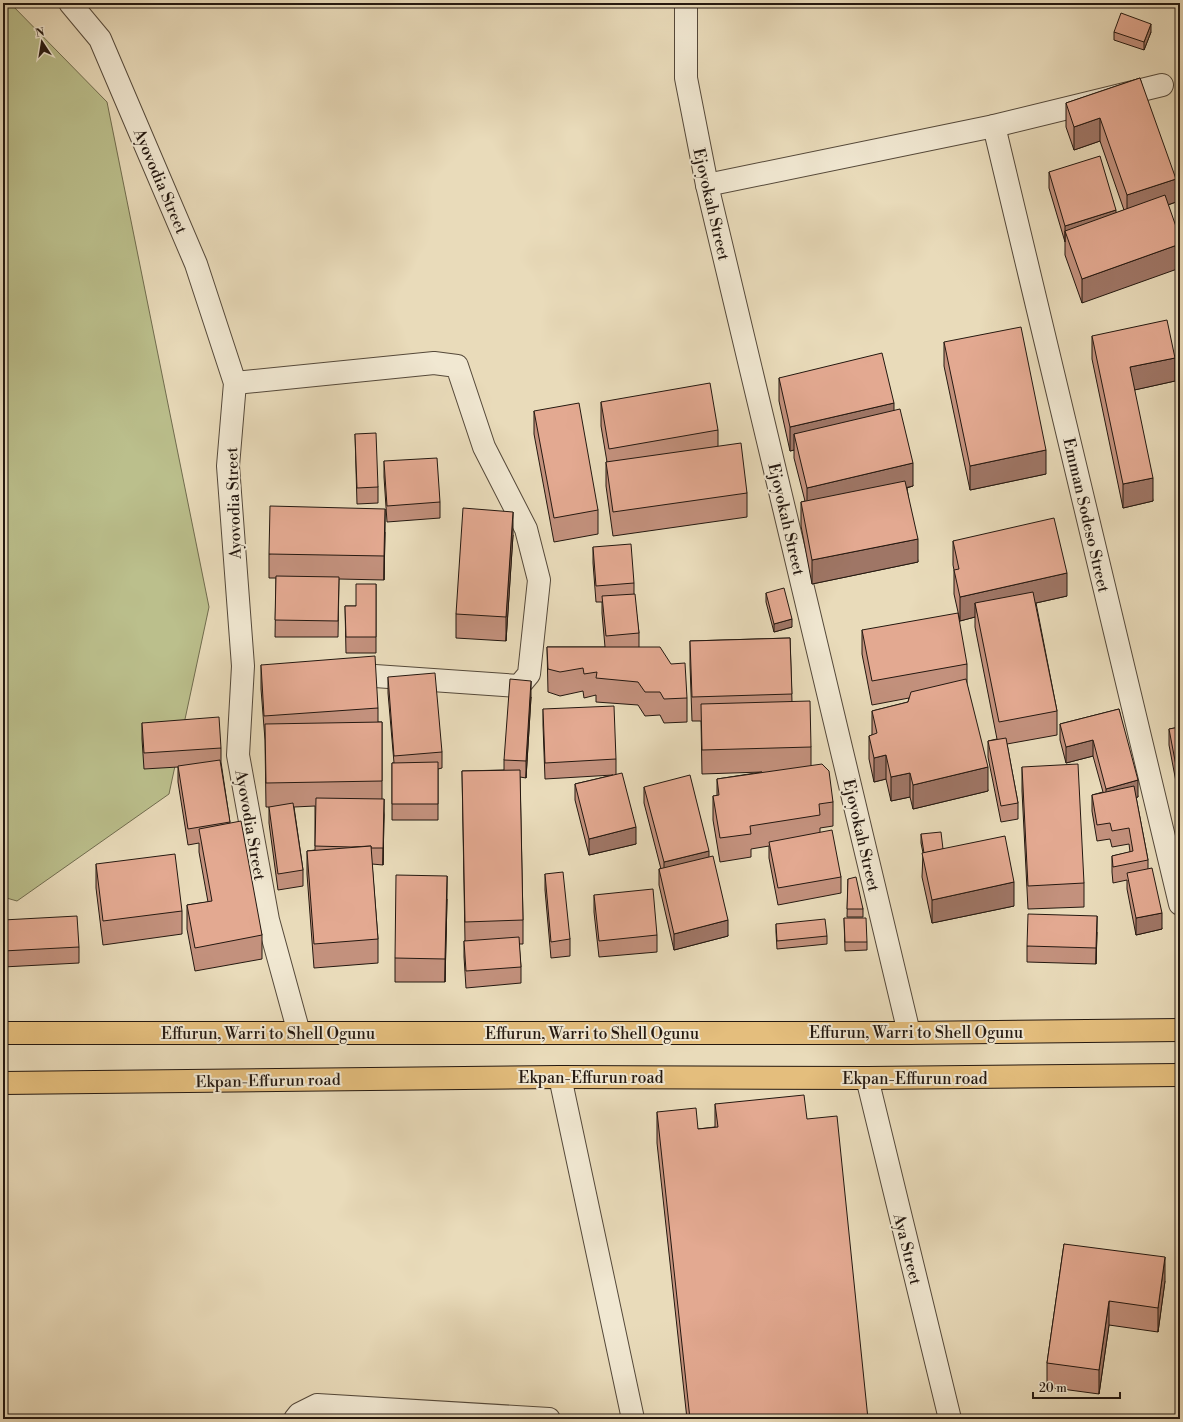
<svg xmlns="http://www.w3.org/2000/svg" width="1183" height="1422" viewBox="0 0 1183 1422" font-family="'Libre Bodoni',serif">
<rect width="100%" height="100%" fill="#e9dbba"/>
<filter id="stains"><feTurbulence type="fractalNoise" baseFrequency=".005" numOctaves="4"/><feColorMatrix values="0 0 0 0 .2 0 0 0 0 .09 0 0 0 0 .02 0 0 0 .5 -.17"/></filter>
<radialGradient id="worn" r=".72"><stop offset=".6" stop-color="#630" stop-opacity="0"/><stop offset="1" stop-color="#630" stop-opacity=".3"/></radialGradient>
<path fill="#bbbf8c" stroke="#706c4e" d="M3 3H10L107 102 209 607 169 794 17 901 3 897Z"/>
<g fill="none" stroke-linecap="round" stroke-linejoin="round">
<defs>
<g id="minor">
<path d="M70 3 100 39 196 264 235 383 228 466 243 666 238 755 268 920 299 1033"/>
<path d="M686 3V78L707 185 909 1033"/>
<path d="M994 126 1180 904"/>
<path d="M707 185 994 126 1162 85"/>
<path d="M235 383 434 363 457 366 484 447 526 529 539 580 529 674 519 686 346 674"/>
<path d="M560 1077 633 1419"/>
<path d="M867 1078 950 1419"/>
<path d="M295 1419 299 1414 317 1405 549 1419"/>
</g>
<g id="major">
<path d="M3 1033H909L1180 1030"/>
<path d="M3 1083 560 1077 867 1078 1180 1075"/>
</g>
</defs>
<use href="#minor" stroke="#55493a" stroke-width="24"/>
<use href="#major" stroke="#241810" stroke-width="24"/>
<use href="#minor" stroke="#f1e8d2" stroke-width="22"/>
<use href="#major" stroke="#e4be7d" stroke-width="22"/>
</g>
<g fill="#c3917d" stroke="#241810">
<path d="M1114 32H1151L1144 50 1114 40Z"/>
<path d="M1140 78 1176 202 1168 205 1082 303 1065 255V242L1049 188V172L1116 213 1124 210 1100 141 1074 150 1066 127V103Z"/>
<path d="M1092 336 1175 381 1134 390 1153 501 1123 508 1092 359Z"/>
<path d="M944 342 1046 474 970 490 944 366Z"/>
<path d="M779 378 894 410 913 486 907 488 918 562 812 584 801 526V502L805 501 794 458V450L790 451 779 401Z"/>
<path d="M601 402 718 430V447L747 493V517L613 536 606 486V462H607L601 426Z"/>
<path d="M534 411 598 510V534L554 542 534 434Z"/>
<path d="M355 434 378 487V503L357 504Z"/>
<path d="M384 461 440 502V518L387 522 384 477Z"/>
<path d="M385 532 384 580 339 579 338 637H275L276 578H269V554Z"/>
<path d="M513 535 506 641 456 638V614Z"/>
<path d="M953 541 1067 596 1036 603 1057 711V735L1007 744 1018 803V819L1001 822 988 757V741L997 739 975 627V617L960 621 954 594V570L953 565Z"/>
<path d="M593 547 634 583V594L639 633V647L687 698V722L664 723 660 715 645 716 638 705 596 702V695L584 698 583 691 560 696 548 692 547 647H605L602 613V602H596L593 563Z"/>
<path d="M376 584V653H346L345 606H356Z"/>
<path d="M766 593 792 627 774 632 766 602Z"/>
<path d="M862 630 967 664V684L988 791 913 809 910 797 891 801 886 779 874 782 869 759V736L872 735V711L908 702 909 698 872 705 862 654Z"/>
<path d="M790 638 792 702 811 747V765L833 802V826L820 828V833L841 877V893L778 905 769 858V846L751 849V857L720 862 713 820V796H717V779L762 772 702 774 701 721H692L690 665V641Z"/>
<path d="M261 665 378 708V722H382V799L384 815 383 865 372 864 378 939V963L314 968 307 874V851L315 850V806L294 807 303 870V886L278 890 269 823V807H266L265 740 261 689Z"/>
<path d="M388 677 442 752V768L438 769V820H392V763H394L388 693Z"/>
<path d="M531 697 526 778 520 777 523 920V944H519L521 967V983L466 988 464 957V941H465L462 771 504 770V760Z"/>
<path d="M543 709 616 759V774L636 844 589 855 575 800V784L613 775 545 779 543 725Z"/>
<path d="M1119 709 1138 797H1136L1148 860V869L1162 929 1136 935 1127 889V880L1113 883 1112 872V856L1130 852 1129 844 1112 847 1110 839 1097 841 1092 811V795L1103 792 1093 756 1066 763 1060 740V724Z"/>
<path d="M142 723 221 748V762L230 823 262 935V959L195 971 187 929V905L208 902 199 852V843L188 845 178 782V767L144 769 142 739Z"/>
<path d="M1180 727V786L1177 787 1169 745V729Z"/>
<path d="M1022 767 1084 883V907L1028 909 1022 791Z"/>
<path d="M644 787 709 857 728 936 674 950 659 885V869H661L644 803Z"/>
<path d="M921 834 943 849 1014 906 932 923 922 877 923 853 921 843Z"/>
<path d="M96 864 182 911V934L103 945 96 888Z"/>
<path d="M545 874 570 939V956L551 958 545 890Z"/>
<path d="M848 879 863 909V917H847Z"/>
<path d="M594 895 657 935V952L599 957 594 912Z"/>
<path d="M447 899 445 982H395V958Z"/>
<path d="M844 918 867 942V950L845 951Z"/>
<path d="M3 920 79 947V963L3 967Z"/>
<path d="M776 924 827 936V944L777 949 776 932Z"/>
<path d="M1097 932 1096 964 1027 962V946Z"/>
<path d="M715 1104 807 1119 868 1419H687L657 1143V1112L698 1129 715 1127Z"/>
<path d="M1064 1244 1165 1281 1158 1332 1109 1325 1099 1394 1047 1387V1363Z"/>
</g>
<g fill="#9f7666" stroke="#241810">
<path d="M1151 24V32L1144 50V42Z"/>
<path d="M1100 118V141L1074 150V127Z"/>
<path d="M1176 179V202L1127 219V195Z"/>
<path d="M1116 210V226L1065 231V242V226Z"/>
<path d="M1180 244V268L1082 303V279Z"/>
<path d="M1175 358V381L1130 391V367Z"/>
<path d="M894 403V427L794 434V450L790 451V427Z"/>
<path d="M1046 450V474L970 490V466Z"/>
<path d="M913 463V486L807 511V488Z"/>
<path d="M1153 478V501L1123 508V484Z"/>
<path d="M385 509V532L384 580V556Z"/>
<path d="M513 512V535L506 641V617Z"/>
<path d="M918 539V562L812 584V560Z"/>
<path d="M1067 573V596L978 616 975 603V617L960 621V597Z"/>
<path d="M792 619V627L774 632V624Z"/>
<path d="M531 681V697L526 778V761Z"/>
<path d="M1093 740V756L1066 763V747Z"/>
<path d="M886 755V779L874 782V758Z"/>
<path d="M988 767V791L913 809V785Z"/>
<path d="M910 773V797L891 801V777Z"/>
<path d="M1138 780V797L1106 805V789Z"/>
<path d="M384 799V815L383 865V848Z"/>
<path d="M636 827V844L589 855V839Z"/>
<path d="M709 851V867L664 879V862Z"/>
<path d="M447 876V899L445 982V959Z"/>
<path d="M1014 882V906L932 923V900Z"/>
<path d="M1162 913V929L1136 935V918Z"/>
<path d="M1097 916V932L1096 964V948Z"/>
<path d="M728 920V936L674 950V934Z"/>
<path d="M1165 1257V1281L1158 1332V1308Z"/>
<path d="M1109 1301V1325L1099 1394V1370Z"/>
</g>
<g fill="#e3a991" stroke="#241810">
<path d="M1121 13 1151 24 1144 42 1114 32Z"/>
<path d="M1140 78 1176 179 1127 195 1100 118 1074 127 1066 103Z"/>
<path d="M1100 156 1116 210 1065 226 1049 172Z"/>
<path d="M1165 195 1180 238V244L1082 279 1065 231Z"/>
<path d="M1167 320 1175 358 1130 367 1153 478 1123 484 1092 336Z"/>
<path d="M1021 327 1046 450 970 466 944 342Z"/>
<path d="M882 353 894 403 790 427 779 378Z"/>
<path d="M710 383 718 430 609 449 601 402Z"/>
<path d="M579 403 598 510 554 518 534 411Z"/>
<path d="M900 409 913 463 807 488 794 434Z"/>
<path d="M376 433 378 487 357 488 355 434Z"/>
<path d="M741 443 747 493 613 512 606 462Z"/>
<path d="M437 458 440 502 387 506 384 461Z"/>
<path d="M905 481 918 539 812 560 801 502Z"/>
<path d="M270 506 385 509 384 556 269 554Z"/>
<path d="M463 508 513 512 506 617 456 614Z"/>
<path d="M1054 518 1067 573 960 597 954 570 959 569 953 541Z"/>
<path d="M631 544 634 583 596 586 593 547Z"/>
<path d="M276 576 339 577 338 621 275 620Z"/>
<path d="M356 584H376V637H346L345 606H356Z"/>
<path d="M784 588 792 619 774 624 766 593Z"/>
<path d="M1033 592 1057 711 999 722 975 603Z"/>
<path d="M635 594 639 633 606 636 602 596Z"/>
<path d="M958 613 967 664 872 681 862 630Z"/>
<path d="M790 638 792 694 692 697 690 641Z"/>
<path d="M547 647H660L671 664 685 663 687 698 664 699 660 692H645L638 682 596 678 597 672 584 674 583 668 560 672 548 669Z"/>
<path d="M375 656 378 708 264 716 261 665Z"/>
<path d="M435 673 442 752 394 756 388 677Z"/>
<path d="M510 679 531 681 526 761 504 760Z"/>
<path d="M966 679 988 767 913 785 910 773 891 777 886 755 874 758 869 736 877 733 872 711 908 702 911 692Z"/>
<path d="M810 701 811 747 702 750 701 704Z"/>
<path d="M614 706 616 759 545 763 543 709Z"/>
<path d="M1119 709 1138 780 1106 789 1093 740 1066 747 1060 724Z"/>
<path d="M219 717 221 748 144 753 142 723Z"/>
<path d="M382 722V781L266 783 265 724Z"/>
<path d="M1180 727V770L1177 771 1169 729Z"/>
<path d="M1006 738 1018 803 1001 806 988 741Z"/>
<path d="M220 760 230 822 188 829 178 766Z"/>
<path d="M438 762V804H392V763Z"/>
<path d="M822 764 829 771 833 802 819 804 820 815 750 826 751 834 720 838 713 796 719 795 717 779Z"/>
<path d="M1078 764 1084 883 1028 886 1022 767Z"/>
<path d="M520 770 523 920 465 922 462 771Z"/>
<path d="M622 773 636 827 589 839 575 784Z"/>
<path d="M690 775 709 851 664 862 644 787Z"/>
<path d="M1134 786 1148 860 1113 867 1112 856 1133 851 1129 828 1112 831 1110 823 1097 825 1092 795Z"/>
<path d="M316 798 384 799 383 848H371V846L351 847 315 846Z"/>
<path d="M293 803 303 870 278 874 269 807Z"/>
<path d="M241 821 262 935 195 948 187 905 212 901 199 829Z"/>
<path d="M832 830 841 877 778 888 769 842Z"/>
<path d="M941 832 943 849 924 853 921 834Z"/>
<path d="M1005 836 1014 882 932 900 922 853Z"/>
<path d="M371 846 378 939 314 944 307 851Z"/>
<path d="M175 854 182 911 103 921 96 864Z"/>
<path d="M713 856 728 920 674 934 659 869Z"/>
<path d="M1152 868 1162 913 1136 918 1127 873Z"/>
<path d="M563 872 570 939 551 942 545 874Z"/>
<path d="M396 875 447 876 445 959 395 958Z"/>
<path d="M856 877 863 909H847L848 879Z"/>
<path d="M653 889 657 935 599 941 594 895Z"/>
<path d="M1028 914 1097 916 1096 948 1027 946Z"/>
<path d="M77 916 79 947 3 951V920Z"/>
<path d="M844 918H866L867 942H845Z"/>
<path d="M825 919 827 936 777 941 776 924Z"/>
<path d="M519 937 521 967 466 971 464 941Z"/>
<path d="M804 1095 807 1119 837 1116 868 1419H690L657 1112 696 1108 698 1129 718 1127 715 1104Z"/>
<path d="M1064 1244 1165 1257 1158 1308 1109 1301 1099 1370 1047 1363Z"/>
</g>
<g text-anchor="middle" stroke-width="4" stroke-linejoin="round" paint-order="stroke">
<g font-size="16" fill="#241810" stroke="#f1e8d2">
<text transform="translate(161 181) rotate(67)" y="6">Ayovodia Street</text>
<text transform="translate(712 204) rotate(77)" y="6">Ejoyokah Street</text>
<text transform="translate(233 503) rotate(-92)" y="6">Ayovodia Street</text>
<text transform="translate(1087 515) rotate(77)" y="6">Emman Sodeso Street</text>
<text transform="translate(787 519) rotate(77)" y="6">Ejoyokah Street</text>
<text transform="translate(251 825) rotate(80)" y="6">Ayovodia Street</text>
<text transform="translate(862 835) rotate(77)" y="6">Ejoyokah Street</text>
<text x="916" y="1038">Effurun, Warri to Shell Ogunu</text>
<text x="268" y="1039">Effurun, Warri to Shell Ogunu</text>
<text x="592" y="1039">Effurun, Warri to Shell Ogunu</text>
<text x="591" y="1083">Ekpan-Effurun road</text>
<text x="915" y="1084">Ekpan-Effurun road</text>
<text transform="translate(268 1080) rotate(-1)" y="6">Ekpan-Effurun road</text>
<text transform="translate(908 1249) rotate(76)" y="6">Aya Street</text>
</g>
</g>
<rect width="1183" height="1422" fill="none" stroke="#e9dbba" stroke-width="16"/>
<rect x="4" y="4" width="1175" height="1414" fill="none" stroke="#241810" stroke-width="2"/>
<rect x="8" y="8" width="1167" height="1406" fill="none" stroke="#241810"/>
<g transform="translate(42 42) rotate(348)" stroke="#f1e8d2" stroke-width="3" paint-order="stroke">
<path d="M0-3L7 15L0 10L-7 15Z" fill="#241810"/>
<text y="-6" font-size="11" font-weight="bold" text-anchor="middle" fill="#241810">N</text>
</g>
<path d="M1033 1392v6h87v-6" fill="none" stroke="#241810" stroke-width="2"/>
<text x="1039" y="1392" font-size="12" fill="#241810" stroke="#f1e8d2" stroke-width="3" paint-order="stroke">20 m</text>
<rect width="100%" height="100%" filter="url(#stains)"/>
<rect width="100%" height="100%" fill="url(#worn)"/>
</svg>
